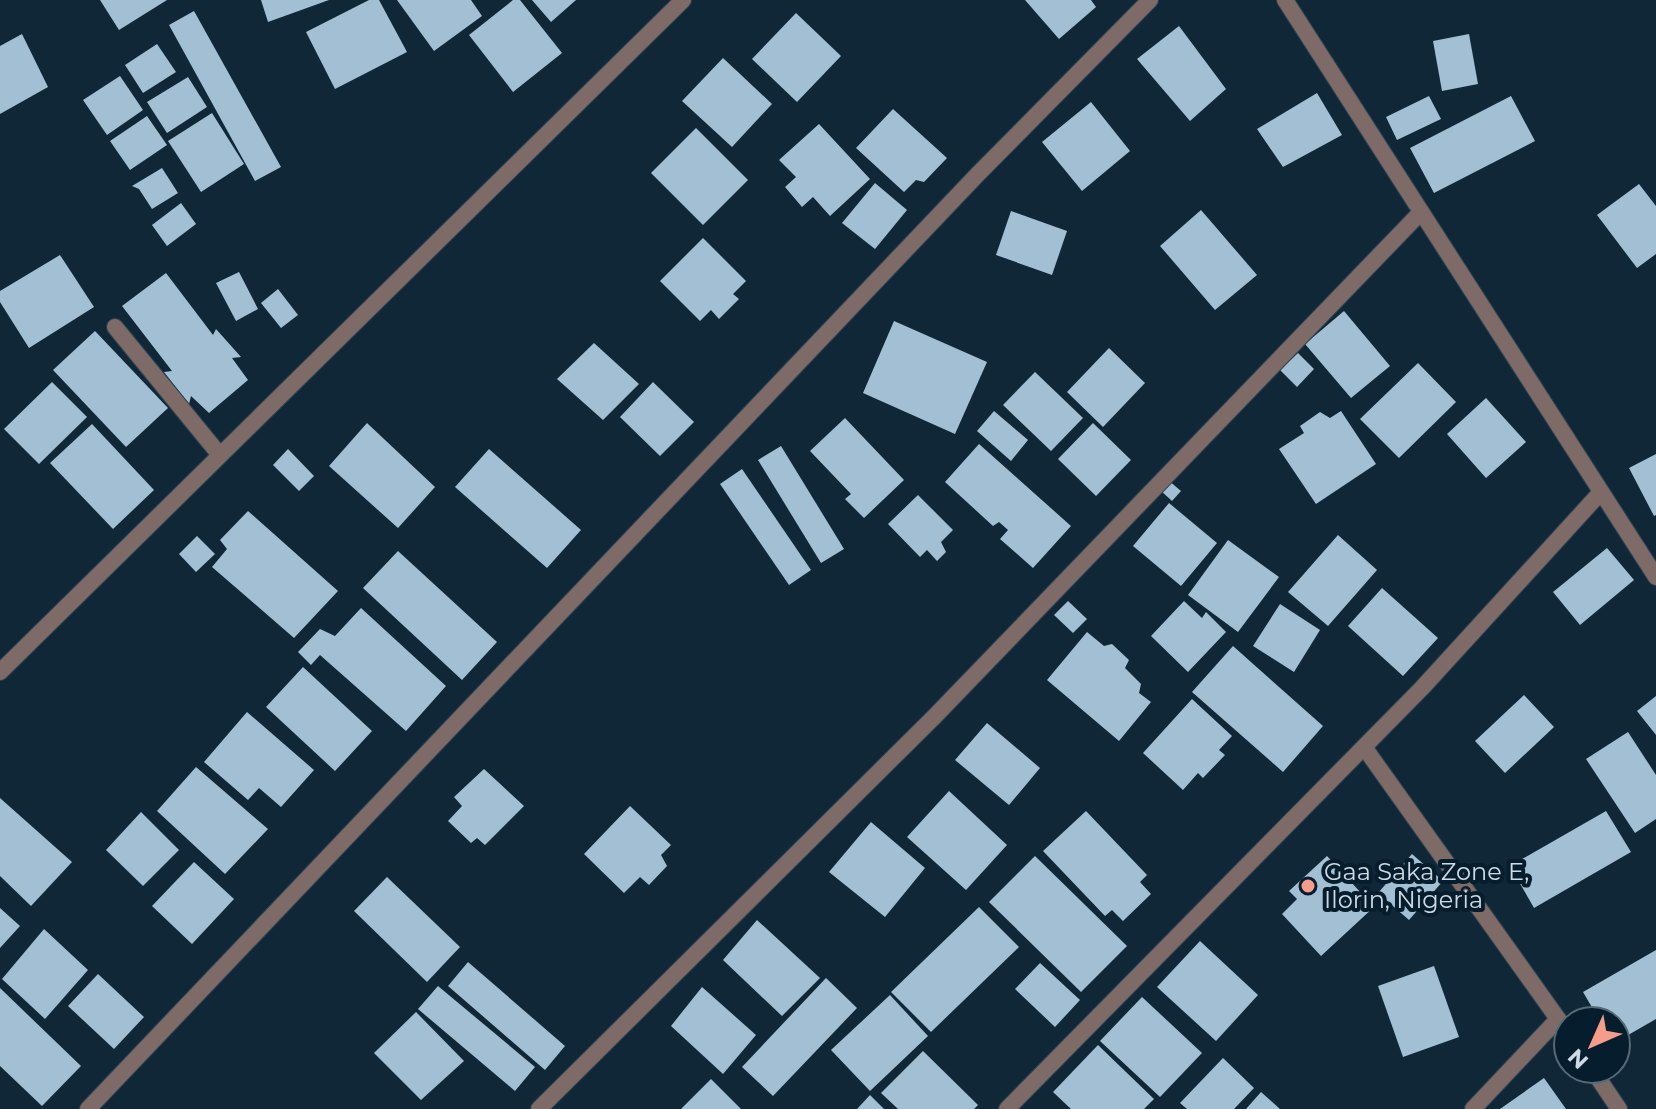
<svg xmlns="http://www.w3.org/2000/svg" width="1656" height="1109" viewBox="0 0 1656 1109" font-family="Montserrat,sans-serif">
<rect width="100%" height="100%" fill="#102737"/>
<g fill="#a3bfd4">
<path d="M100 0H167L119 30Z"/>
<path d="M261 0H329L268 22Z"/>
<path d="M369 0H379L407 52 335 89 306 32Z"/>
<path d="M397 0H471L482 16 434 51Z"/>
<path d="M513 0H520L562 53 513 92 469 35Z"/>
<path d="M532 0H576L551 22Z"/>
<path d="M1025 0H1091L1096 7 1059 39Z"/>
<path d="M194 11 281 167 255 181 169 25Z"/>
<path d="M796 13 841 56 797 102 752 59Z"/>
<path d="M1179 26 1226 89 1190 121 1137 59Z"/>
<path d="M22 34 48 87 0 114V46Z"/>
<path d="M1469 34 1478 84 1442 91 1433 41Z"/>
<path d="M157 44 176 72 143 93 125 65Z"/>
<path d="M723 58 772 104 732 147 682 101Z"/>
<path d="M120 76 143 110 107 135 83 100Z"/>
<path d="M188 77 207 107 167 133 147 102Z"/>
<path d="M1317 93 1342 135 1283 167 1257 129Z"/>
<path d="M1429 96 1441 119 1397 140 1386 117Z"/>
<path d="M1511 96 1535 141 1434 193 1410 148Z"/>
<path d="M1091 102 1130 151 1082 191 1042 142Z"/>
<path d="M893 109 947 158 924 182 916 180 904 192 856 148Z"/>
<path d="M212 113 244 164 201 192 168 141Z"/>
<path d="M147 116 167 145 130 170 110 141Z"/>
<path d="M819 124 870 179 830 216 813 197 802 207 785 187 796 177 779 160Z"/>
<path d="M696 128 748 180 703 225 651 173Z"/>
<path d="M162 168 178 193 152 209 139 189 132 186Z"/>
<path d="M875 183 907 210 875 249 842 223Z"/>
<path d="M1639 184 1656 206V254L1637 268 1597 215Z"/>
<path d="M181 203 196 224 167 246 152 225Z"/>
<path d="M1201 210 1257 275 1215 310 1160 246Z"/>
<path d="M1011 211 1067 231 1052 275 996 255Z"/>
<path d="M703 238 746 281 733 294 739 299 719 319 711 310 700 321 660 281Z"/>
<path d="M60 255 94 307 29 348 0 302V291Z"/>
<path d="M239 272 258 309 236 321 216 283Z"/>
<path d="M166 273 213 335 216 329 241 357 232 358 248 380 209 413 191 396 189 404 164 372 172 371 122 306Z"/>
<path d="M278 289 298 315 281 328 261 303Z"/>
<path d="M1344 311 1390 366 1351 398 1305 344Z"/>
<path d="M894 321 987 362 955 434 863 393Z"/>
<path d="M95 331 168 408 126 447 53 370Z"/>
<path d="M594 343 639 384 603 420 557 379Z"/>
<path d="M1109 348 1145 383 1103 427 1067 392Z"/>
<path d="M1298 353 1314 369 1297 387 1280 370Z"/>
<path d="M1418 363 1456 402 1399 458 1360 419Z"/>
<path d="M1035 372 1083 418 1051 451 1003 405Z"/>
<path d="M52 382 87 417 39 464 4 429Z"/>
<path d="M653 382 694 422 660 456 620 417Z"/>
<path d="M1486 398 1526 442 1486 478 1447 434Z"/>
<path d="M994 411 1028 440 1011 461 977 431Z"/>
<path d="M1341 411 1376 464 1316 504 1279 449 1304 433 1300 426 1320 412 1330 418Z"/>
<path d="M845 418 904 480 864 518 845 499 851 494 810 451Z"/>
<path d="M367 423 435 487 398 528 329 466Z"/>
<path d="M1093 423 1131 460 1096 496 1058 459Z"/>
<path d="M92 424 154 490 113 529 50 463Z"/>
<path d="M979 444 1071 526 1033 568 1000 539 1008 530 999 522 993 526 945 482Z"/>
<path d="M781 446 844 549 821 563 758 460Z"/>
<path d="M288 449 314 476 299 491 273 465Z"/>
<path d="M489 449 581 530 547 568 455 487Z"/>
<path d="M1656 454V515L1654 516 1629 468Z"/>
<path d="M742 469 811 570 789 585 720 484Z"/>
<path d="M1168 480 1181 491 1172 501 1160 490Z"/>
<path d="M918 495 953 530 941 542 946 552 937 561 927 550 920 557 888 524Z"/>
<path d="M1169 503 1217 543 1181 586 1133 546Z"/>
<path d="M248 511 338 591 294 638 212 567 227 549 220 540Z"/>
<path d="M1338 535 1377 570 1328 626 1288 592Z"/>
<path d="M197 536 215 554 196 572 179 554Z"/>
<path d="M1228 540 1279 577 1238 632 1188 595Z"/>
<path d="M1607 548 1634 580 1580 625 1553 592Z"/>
<path d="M398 551 497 642 462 680 363 588Z"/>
<path d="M1382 588 1438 638 1403 676 1348 626Z"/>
<path d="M1068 601 1087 619 1073 633 1054 615Z"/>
<path d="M1184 601 1202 618 1206 612 1226 632 1188 672 1151 636Z"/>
<path d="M1280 604 1320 630 1294 672 1253 646Z"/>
<path d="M361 608 446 686 406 731 320 655 311 665 298 652 320 629 335 636Z"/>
<path d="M1087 632 1104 646 1112 644 1129 660 1125 668 1141 684 1139 693 1151 702 1119 741 1047 680Z"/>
<path d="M1233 646 1323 726 1283 772 1192 692Z"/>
<path d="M303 667 372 731 335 771 266 707Z"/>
<path d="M1524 695 1554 727 1505 773 1475 741Z"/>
<path d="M1656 696V735L1637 711Z"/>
<path d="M1192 699 1232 736 1219 750 1225 755 1203 778 1198 773 1183 790 1143 753Z"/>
<path d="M247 712 314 770 281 807 259 788 248 800 204 762Z"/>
<path d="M987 723 1040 768 1009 805 955 760Z"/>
<path d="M1628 732 1656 775V819L1635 833 1586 759Z"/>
<path d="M196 767 268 829 225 874 157 811Z"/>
<path d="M484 769 524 806 485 845 477 838 471 843 448 821 462 806 454 797Z"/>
<path d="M949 791 1007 845 966 890 907 837Z"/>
<path d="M0 798 72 862 31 906 0 876Z"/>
<path d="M630 806 671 845 661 855 667 866 649 885 640 877 624 893 584 854Z"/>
<path d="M1086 811 1147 875 1140 882 1151 894 1123 921 1112 910 1105 916 1043 851Z"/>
<path d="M1606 811 1631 852 1534 908 1510 866Z"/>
<path d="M141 812 179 850 143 886 106 850Z"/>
<path d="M871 822 925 868 885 917 829 872Z"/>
<path d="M1412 854 1443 881 1409 920 1378 893Z"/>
<path d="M1035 856 1127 946 1081 992 989 902Z"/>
<path d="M1327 856 1374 907 1321 956 1282 914 1297 899 1289 891Z"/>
<path d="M194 862 234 899 192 944 152 906Z"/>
<path d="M387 877 460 947 427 982 354 911Z"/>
<path d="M979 907 1019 947 931 1032 891 992Z"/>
<path d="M0 908 20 926 0 948Z"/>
<path d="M757 920 820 978 782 1016 723 960Z"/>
<path d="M44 929 88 970 45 1019 2 979Z"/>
<path d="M1200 941 1258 995 1216 1041 1157 987Z"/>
<path d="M1656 950V1019L1616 1042V1021H1600L1583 992Z"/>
<path d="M468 962 565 1046 545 1070 448 986Z"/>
<path d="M1040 963 1080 1000 1055 1027 1015 989Z"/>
<path d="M1434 966 1459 1037 1403 1057 1378 986Z"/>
<path d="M98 974 144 1017 114 1049 68 1006Z"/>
<path d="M826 978 857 1008 773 1096 742 1067Z"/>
<path d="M438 986 535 1067 515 1091 418 1009Z"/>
<path d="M702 987 756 1035 723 1074 671 1026Z"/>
<path d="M0 988 81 1066 42 1106 0 1066Z"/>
<path d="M890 995 928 1036 870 1091 831 1050Z"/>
<path d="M1142 997 1202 1053 1160 1097 1100 1041Z"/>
<path d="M416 1012 464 1061 421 1100 374 1053Z"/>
<path d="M1098 1045 1154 1099 1144 1109H1071L1053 1092Z"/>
<path d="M923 1051 978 1105 974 1109H898L881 1093Z"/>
<path d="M1223 1058 1254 1088 1234 1109H1187L1180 1103Z"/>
<path d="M1544 1078 1566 1109H1500Z"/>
<path d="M711 1079 741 1109H681Z"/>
<path d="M1261 1092 1280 1109H1246Z"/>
<path d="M870 1095 884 1109H857Z"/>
</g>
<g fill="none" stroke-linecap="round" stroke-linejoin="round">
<defs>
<g id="minor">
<path d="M1285 0 1656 577"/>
<path d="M115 327 219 454"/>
<path d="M0 672 683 0"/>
<path d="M1364 747 1568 1033"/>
<path d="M1592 1069 1619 1109"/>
<path d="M88 1109 977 175 1150 0"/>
<path d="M539 1109 935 716 1421 212"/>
<path d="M1007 1109 1422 688 1601 492"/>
<path d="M1473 1109 1558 1019"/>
</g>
</defs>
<use href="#minor" stroke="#2e4453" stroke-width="18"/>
<use href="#minor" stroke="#7e6a66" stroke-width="16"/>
</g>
<circle fill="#f49d8b" stroke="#061d2d" stroke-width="3" cx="1308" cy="886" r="8"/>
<g text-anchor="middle" stroke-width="8" stroke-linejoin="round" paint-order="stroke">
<g font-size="24" fill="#cddae5" stroke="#061d2d" text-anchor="start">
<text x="1324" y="880">Gaa Saka Zone E,<tspan x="1324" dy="28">Ilorin, Nigeria</tspan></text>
</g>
</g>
<g transform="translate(1592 1045) rotate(225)"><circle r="38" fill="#061d2d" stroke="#566977" stroke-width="2"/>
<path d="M0-6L14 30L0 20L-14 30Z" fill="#f49d8b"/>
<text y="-12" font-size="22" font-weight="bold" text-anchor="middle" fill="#cddae5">N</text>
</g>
</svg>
